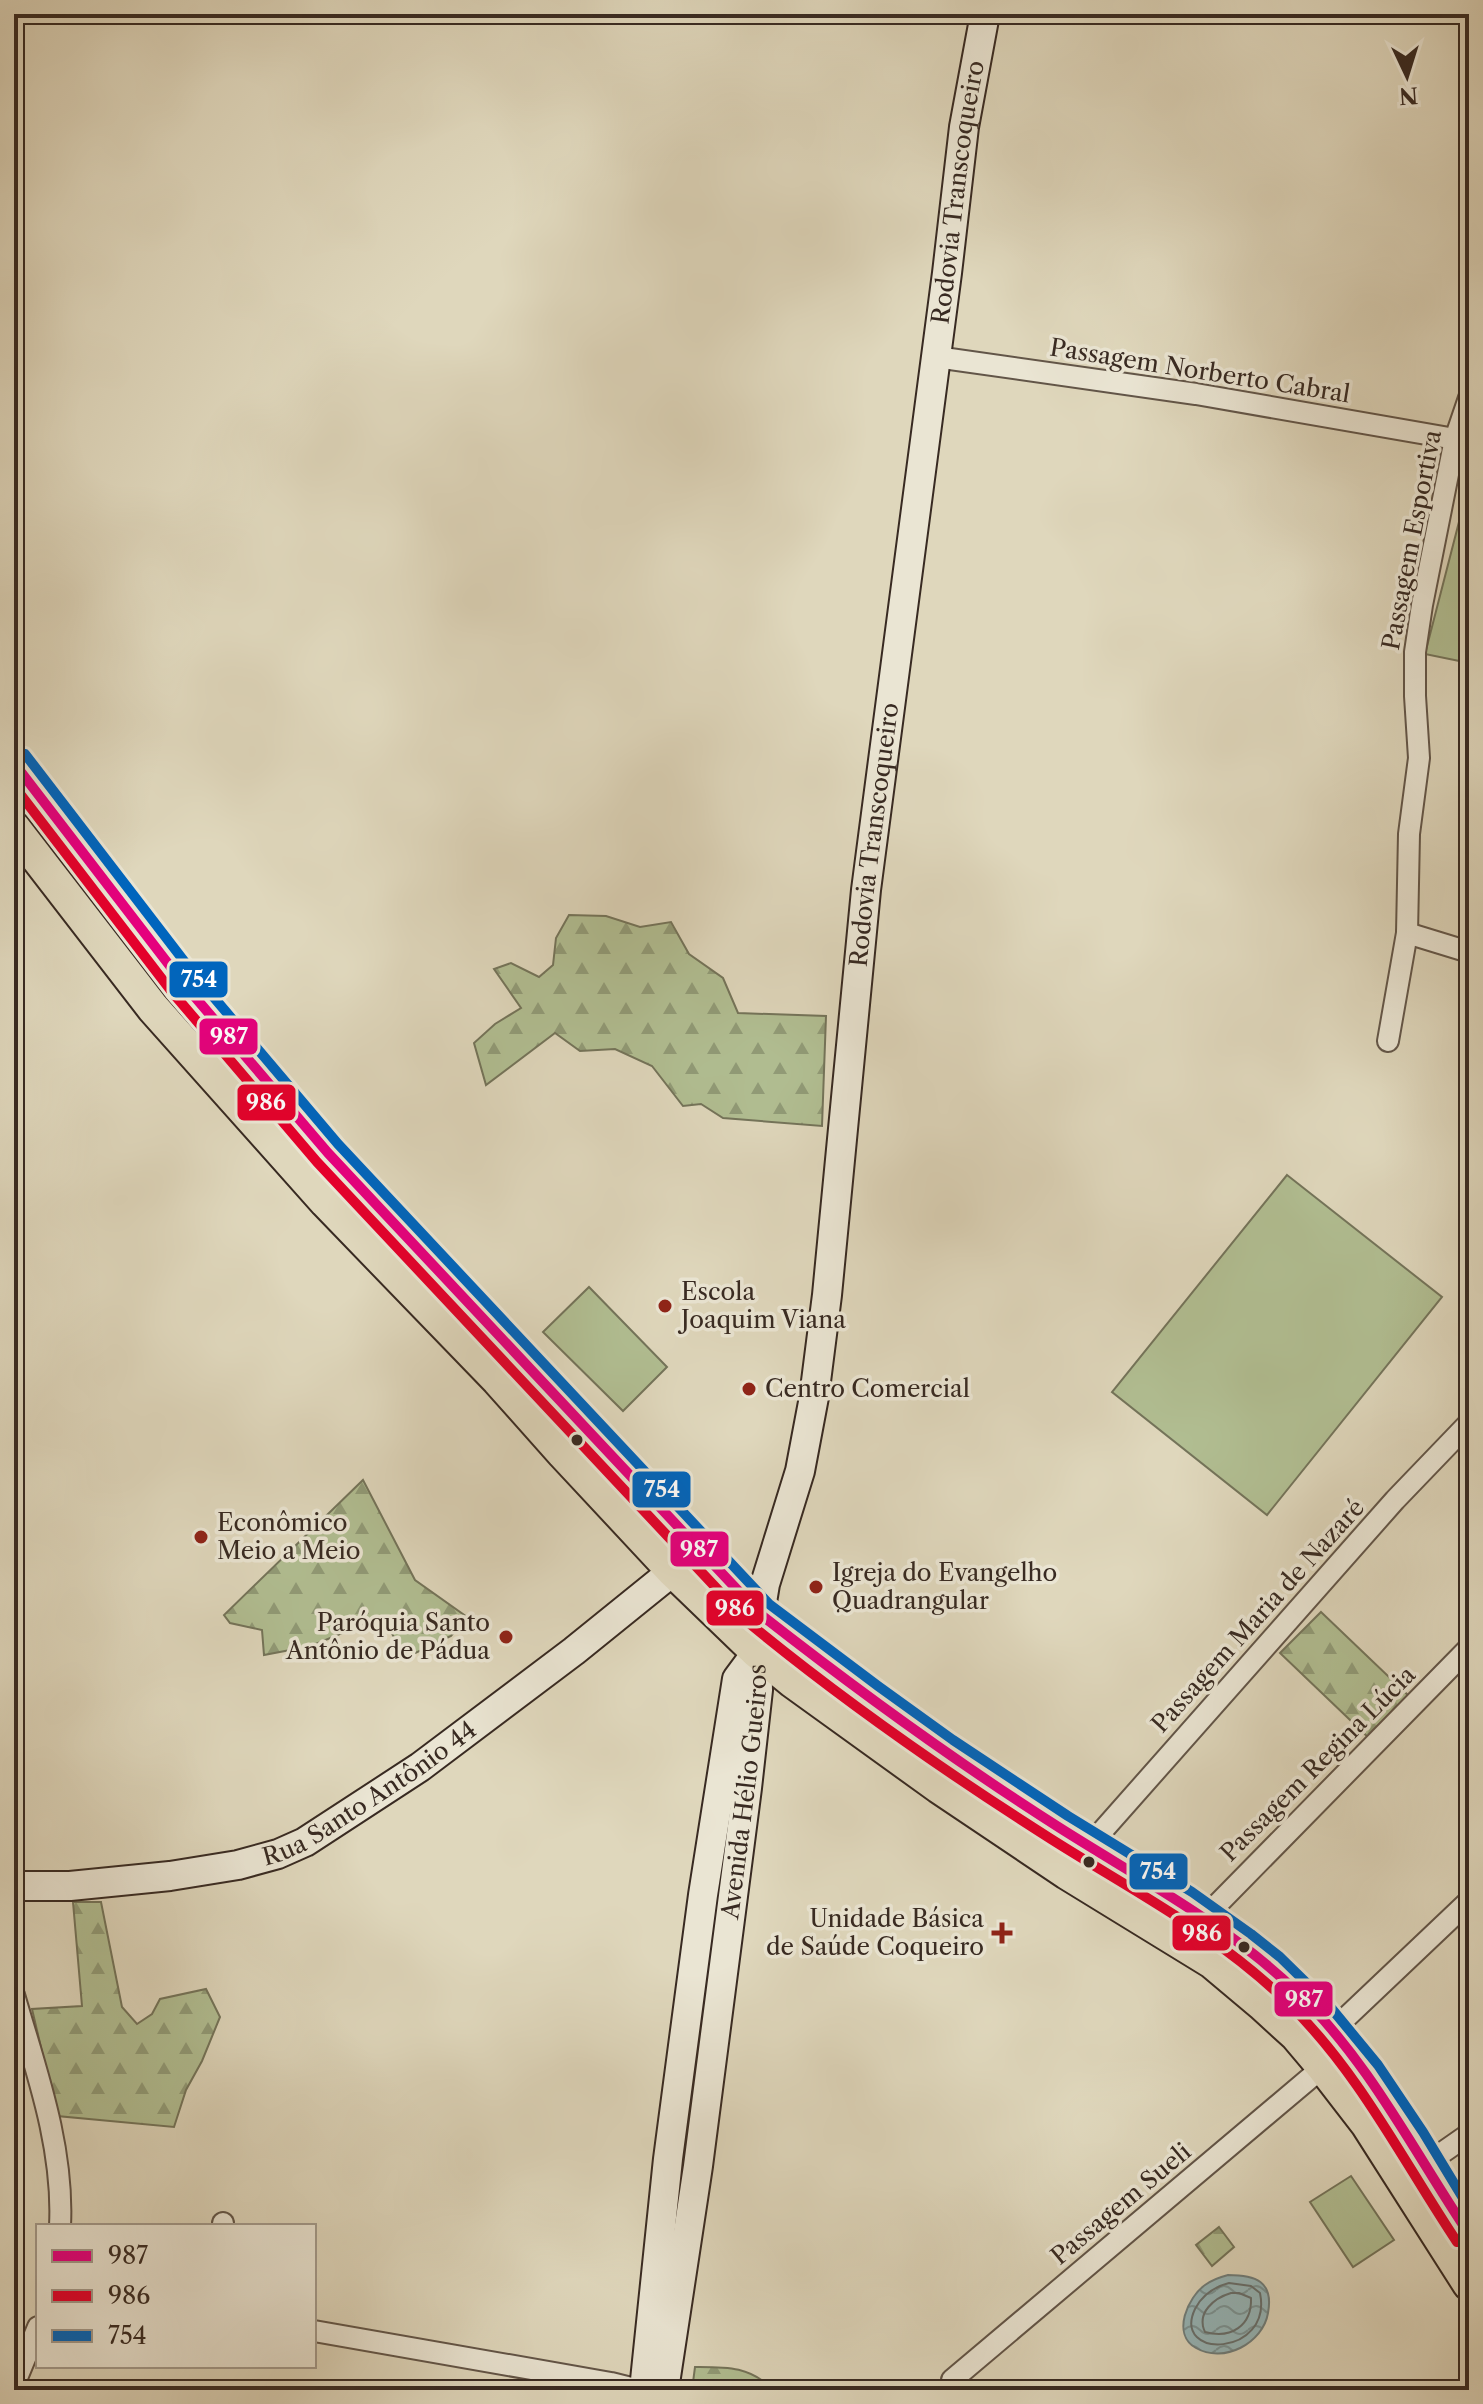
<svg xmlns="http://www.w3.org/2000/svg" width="1483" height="2404" viewBox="0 0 1483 2404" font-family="'Libre Caslon Text',serif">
<defs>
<pattern id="forest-firs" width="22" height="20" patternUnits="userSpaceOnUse" patternTransform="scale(2)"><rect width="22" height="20" fill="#b1be92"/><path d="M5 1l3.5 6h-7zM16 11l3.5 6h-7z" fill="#919b77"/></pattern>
<pattern id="water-waves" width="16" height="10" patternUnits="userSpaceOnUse" patternTransform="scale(2)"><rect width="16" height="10" fill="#96b7ba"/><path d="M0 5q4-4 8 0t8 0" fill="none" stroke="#7b9597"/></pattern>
</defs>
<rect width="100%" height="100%" fill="#dfd7bc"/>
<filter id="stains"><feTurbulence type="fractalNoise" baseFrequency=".0025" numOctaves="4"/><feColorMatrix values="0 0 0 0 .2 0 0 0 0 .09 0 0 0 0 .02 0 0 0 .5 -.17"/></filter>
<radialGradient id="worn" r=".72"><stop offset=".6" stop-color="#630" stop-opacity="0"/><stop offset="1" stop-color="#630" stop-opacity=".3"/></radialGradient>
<g fill="#b1be92" stroke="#74745a" stroke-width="2">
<path d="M1469 483V663L1425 654Z"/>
<path d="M1287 1175 1442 1297 1267 1515 1112 1392Z"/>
<path d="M589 1287 667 1367 623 1411 543 1332Z"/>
<path d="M1351 2176 1394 2240 1353 2267 1310 2202Z"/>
</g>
<g fill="url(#forest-firs)" stroke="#74745a" stroke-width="2">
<path d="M569 915 606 916 640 927 671 922 689 954 723 978 738 1013 826 1016 822 1126 723 1118 701 1104 683 1106 652 1066 615 1049 580 1051 555 1033 486 1085 474 1043 495 1024 521 1008 494 969 511 963 539 977 553 965 556 938Z"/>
<path d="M363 1480 415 1580 467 1617 451 1636 405 1658 389 1628 364 1624 311 1646 264 1655 262 1630 230 1623 224 1615Z"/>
<path d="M1321 1612 1411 1698 1371 1740 1280 1653Z"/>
<path d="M73 1902H101L122 2007 137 2024 152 2014 160 1999 206 1989 220 2017 202 2061 186 2090 174 2127 57 2116 32 2009 82 2006Z"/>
<path d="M1219 2227 1234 2247 1212 2266 1196 2245Z"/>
<path d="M695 2367C727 2367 749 2366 774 2390H692Z"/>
</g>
<path fill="url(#water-waves)" stroke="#707f7d" stroke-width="2" d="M1228 2275C1255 2275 1274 2281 1268 2313 1263 2343 1224 2364 1196 2348 1171 2334 1188 2297 1205 2285 1212 2280 1220 2277 1228 2275Z"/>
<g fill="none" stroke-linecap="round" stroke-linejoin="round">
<g stroke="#67706e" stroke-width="2">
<path d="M1229 2283 1251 2286 1260 2293C1273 2357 1171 2360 1195 2309 1202 2295 1214 2287 1229 2283Z"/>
<path d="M1231 2293H1239L1251 2298C1252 2326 1231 2339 1205 2332 1196 2313 1214 2298 1231 2293Z"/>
</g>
<defs>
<g id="street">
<path d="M936 357 1196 394 1455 439"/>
<path d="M1407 933 1469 952"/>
<path d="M1388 1041 1407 933 1409 834 1419 758 1415 696V652L1422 605 1455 439 1469 398"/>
<path d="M1089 1846 1395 1500 1469 1423"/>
<path d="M1205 1917 1469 1648"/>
<path d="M14 1995C36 2070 64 2147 60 2226"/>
<path d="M1333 2030 1469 1901"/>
<path d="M1426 2164 1469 2134"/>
<path d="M223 2223V2226"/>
<path d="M314 2331 611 2383 639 2390"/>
<path d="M952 2380 1323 2067"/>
<path d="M14 2385 38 2327"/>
</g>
<g id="secondary">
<path id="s1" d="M14 1886H70L170 1876 238 1865 278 1854 305 1842 420 1767 574 1651 673 1571"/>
<path d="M644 2390 668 2159 703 1895 737 1679 757 1652"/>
<path id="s2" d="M664 2390 698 2166 747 1788 758 1690 757 1652 760 1614 765 1584 800 1471 814 1397 827 1295 866 890 947 273 964 127 985 14"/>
</g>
<g id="primary">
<path d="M14 763 183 983 328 1153 760 1614C856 1690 957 1762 1060 1828 1142 1880 1229 1924 1298 1993 1349 2043 1388 2102 1425 2162 1440 2186 1453 2211 1469 2234"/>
<path d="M14 828 153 1008 326 1202 498 1380 563 1453 673 1571 757 1652 792 1681 939 1787 1067 1873 1212 1962 1262 2004 1296 2035 1323 2067 1367 2124 1469 2284"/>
</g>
</defs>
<use href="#street" stroke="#625548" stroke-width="24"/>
<use href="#secondary" stroke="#382a22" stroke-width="32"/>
<use href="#primary" stroke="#382a22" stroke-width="36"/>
<use href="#street" stroke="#eae5d3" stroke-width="20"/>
<use href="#secondary" stroke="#eae5d3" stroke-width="28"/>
<use href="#primary" stroke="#dfd7bc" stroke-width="32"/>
<defs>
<path id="bus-1" d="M14 763 183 983 328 1153 760 1614C857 1690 956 1762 1060 1828 1142 1880 1228 1925 1298 1993 1370 2063 1414 2152 1469 2234"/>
<path id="bus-2" d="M14 786 172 992 317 1162 750 1624C845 1702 947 1773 1051 1839 1133 1891 1220 1935 1290 2005 1360 2074 1403 2161 1457 2242"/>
<path id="bus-3" d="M25 754 194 974 338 1144 769 1604 878 1686 953 1740 1068 1816 1192 1892 1251 1934 1280 1957 1327 2003 1378 2065 1423 2132 1469 2208"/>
</defs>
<use href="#bus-1" stroke="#eae5d3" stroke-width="16"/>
<use href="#bus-2" stroke="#eae5d3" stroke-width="16"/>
<use href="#bus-3" stroke="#eae5d3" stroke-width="16"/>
<use href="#bus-1" stroke="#e5007d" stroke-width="10"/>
<use href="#bus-2" stroke="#e4002b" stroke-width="10"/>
<use href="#bus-3" stroke="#0065bd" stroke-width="10"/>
</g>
<g fill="#8f2418" stroke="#eae5d3" stroke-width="3">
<circle cx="665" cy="1306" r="8"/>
<circle cx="749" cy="1389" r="8"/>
<circle cx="201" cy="1537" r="8"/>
<circle cx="816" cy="1587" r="8"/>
<circle cx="506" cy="1637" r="8"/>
<path d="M998 1921h8v8h8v8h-8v8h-8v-8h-8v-8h8z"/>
</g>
<g fill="#382a22" stroke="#eae5d3" stroke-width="3">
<circle cx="577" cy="1440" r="7"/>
<circle cx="1089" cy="1862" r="7"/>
<circle cx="1244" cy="1947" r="7"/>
</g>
<g text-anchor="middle" stroke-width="7" stroke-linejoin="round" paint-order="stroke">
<g font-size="24" fill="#382a22" stroke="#eae5d3">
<text dy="8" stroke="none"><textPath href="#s2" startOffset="2220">Rodovia Transcoqueiro</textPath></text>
<text transform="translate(1200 371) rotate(9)" y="8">Passagem Norberto Cabral</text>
<text transform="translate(1412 540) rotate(-79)" y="8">Passagem Esportiva</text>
<text dy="8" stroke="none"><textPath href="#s2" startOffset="1572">Rodovia Transcoqueiro</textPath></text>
<text transform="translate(1258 1616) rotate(-48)" y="8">Passagem Maria de Nazaré</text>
<text transform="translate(1318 1764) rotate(-45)" y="8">Passagem Regina Lúcia</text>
<text dy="8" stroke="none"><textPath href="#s1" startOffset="376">Rua Santo Antônio 44</textPath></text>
<text dy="8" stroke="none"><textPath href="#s2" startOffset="604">Avenida Hélio Gueiros</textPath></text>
<text transform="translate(1121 2204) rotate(-40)" y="8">Passagem Sueli</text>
</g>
<g font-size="24" fill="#382a22" stroke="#eae5d3" text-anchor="start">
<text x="681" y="1300">Escola<tspan x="681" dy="28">Joaquim Viana</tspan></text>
<text x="765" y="1397">Centro Comercial</text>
<text x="217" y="1531">Econômico<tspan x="217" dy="28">Meio a Meio</tspan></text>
<text x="832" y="1581">Igreja do Evangelho<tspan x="832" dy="28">Quadrangular</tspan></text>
<text x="490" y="1631" text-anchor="end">Paróquia Santo<tspan x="490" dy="28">Antônio de Pádua</tspan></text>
<text x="984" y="1927" text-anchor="end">Unidade Básica<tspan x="984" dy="28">de Saúde Coqueiro</tspan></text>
</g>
</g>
<g stroke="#eae5d3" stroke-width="3">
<rect x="168" y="960" width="61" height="39" rx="8" fill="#0065bd"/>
<rect x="198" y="1017" width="61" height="39" rx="8" fill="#e5007d"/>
<rect x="236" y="1083" width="61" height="39" rx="8" fill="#e4002b"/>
<rect x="631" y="1470" width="61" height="39" rx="8" fill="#0065bd"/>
<rect x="669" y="1530" width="61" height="38" rx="8" fill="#e5007d"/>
<rect x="705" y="1589" width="60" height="38" rx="8" fill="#e4002b"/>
<rect x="1128" y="1852" width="61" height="39" rx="8" fill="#0065bd"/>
<rect x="1171" y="1914" width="61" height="38" rx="8" fill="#e4002b"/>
<rect x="1273" y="1980" width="61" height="38" rx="8" fill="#e5007d"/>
</g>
<g font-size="22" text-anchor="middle" font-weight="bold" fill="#fff">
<text x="199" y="987">754</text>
<text x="229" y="1044">987</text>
<text x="266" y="1110">986</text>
<text x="662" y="1497">754</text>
<text x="699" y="1557">987</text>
<text x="735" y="1616">986</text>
<text x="1158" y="1879">754</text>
<text x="1202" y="1941">986</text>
<text x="1304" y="2007">987</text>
</g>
<rect width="1483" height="2404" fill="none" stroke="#dfd7bc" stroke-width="48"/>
<rect x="16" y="16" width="1451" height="2372" fill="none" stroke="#382a22" stroke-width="4"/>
<rect x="24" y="24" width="1435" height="2356" fill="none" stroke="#382a22" stroke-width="2"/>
<rect x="36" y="2224" width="280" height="144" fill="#eae5d3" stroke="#a39a8c" stroke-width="2"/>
<rect x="52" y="2250" width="40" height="12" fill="#e5007d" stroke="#a39a8c" stroke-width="2"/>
<text x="108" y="2264" font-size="24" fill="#382a22">987</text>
<rect x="52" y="2290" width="40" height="12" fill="#e4002b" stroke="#a39a8c" stroke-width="2"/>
<text x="108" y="2304" font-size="24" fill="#382a22">986</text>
<rect x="52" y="2330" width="40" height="12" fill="#0065bd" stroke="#a39a8c" stroke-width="2"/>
<text x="108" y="2344" font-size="24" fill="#382a22">754</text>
<g transform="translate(1407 76) rotate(176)" stroke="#eae5d3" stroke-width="6" paint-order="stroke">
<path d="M0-6L14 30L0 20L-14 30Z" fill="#382a22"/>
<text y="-12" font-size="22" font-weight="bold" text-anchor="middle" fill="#382a22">N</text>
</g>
<rect width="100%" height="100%" filter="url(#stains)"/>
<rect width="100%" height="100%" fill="url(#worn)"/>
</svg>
